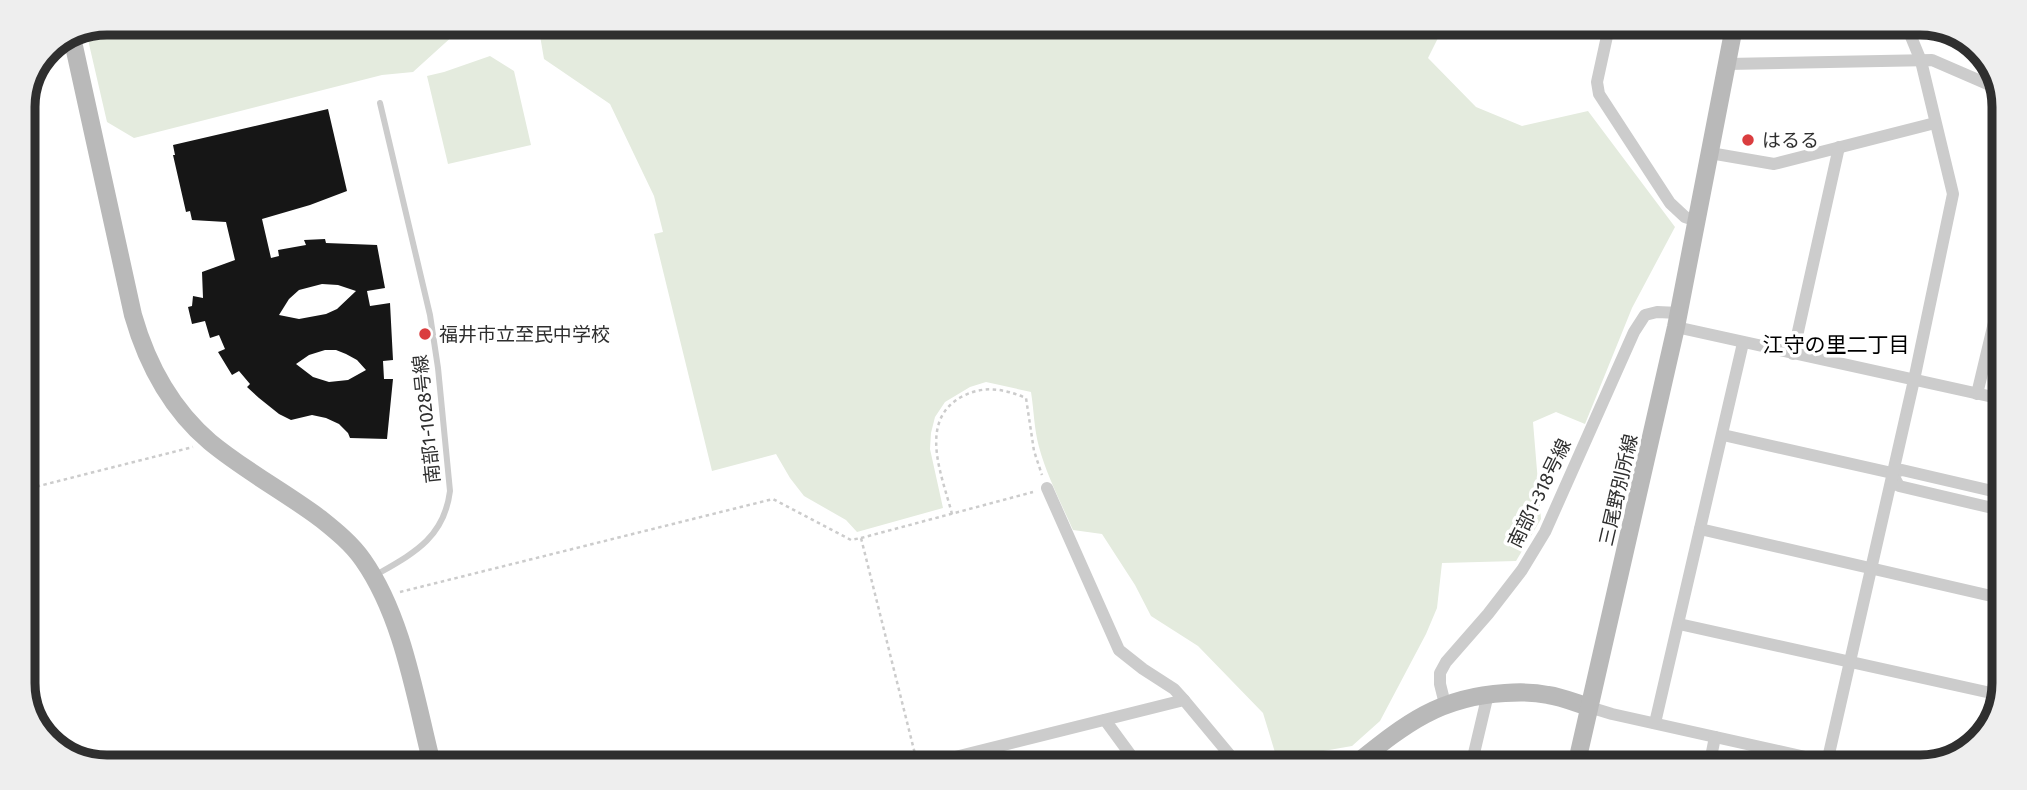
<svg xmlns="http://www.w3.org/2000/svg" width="2027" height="790" viewBox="0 0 2027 790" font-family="'Fira Sans','Noto Sans JP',sans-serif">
<rect width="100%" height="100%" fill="#fff"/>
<g fill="#e4ebde">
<path d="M107 23 466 24 413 72 382 75 134 138 107 122 86 31Z"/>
<path d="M538 24 1444 26 1428 58 1476 107 1522 126 1588 111 1675 227 1632 308 1585 424 1556 412 1533 422 1541 519 1516 561 1442 563 1437 608 1426 634 1380 721 1352 746 1277 759 1263 713 1198 646 1151 616 1135 585 1102 534 1073 530C1061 503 1047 476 1039 447 1034 429 1034 411 1031 392L986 382 970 387 945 402 935 417 931 433 930 449 943 508 857 532 846 520 804 496 790 478 776 454 712 471 654 234 663 232 654 196 610 104 544 59Z"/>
<path d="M490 56 514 71 531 145 448 164 427 76 444 72Z"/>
</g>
<path fill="#161616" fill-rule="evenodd" d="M328 109 347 191 310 205 262 219 271 258 279 256 278 250 306 245 304 240 325 239 326 243 377 245 385 288 367 291 370 306 390 303 393 360 383 361 384 379H393L387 439 350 438 348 433 339 424 326 418 312 415 291 420 279 414 259 398 247 387 250 384 239 371 232 375 218 352 225 349 219 335 210 338 205 321 192 324 188 307 192 306 193 296 203 298 202 272 235 260 226 222 192 220 190 211 186 212 173 155H175L173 145ZM322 284 338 285 356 291 337 309 326 314 299 319 279 315 289 299 299 290ZM325 350H336L346 354 357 360 366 370 348 380 329 382 313 377 296 364 309 355Z"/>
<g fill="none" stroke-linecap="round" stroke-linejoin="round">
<g stroke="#ccc" stroke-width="2.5" stroke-dasharray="3.5 3.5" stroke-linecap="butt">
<path d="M23 490 193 447"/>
<path d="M952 514C942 475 917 420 963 396 985 385 1004 389 1026 398L1034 451 1042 475"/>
<path d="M861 538 1033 492"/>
<path d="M400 592 773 499 851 540 861 538 915 754"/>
</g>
<path stroke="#ccc" stroke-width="6" d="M374 576C412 554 444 539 450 491L438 368 430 315 380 103"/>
<g stroke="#ccc" stroke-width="12">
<path d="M1609 27 1597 82 1599 94 1670 203 1685 217 1697 221"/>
<path d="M1727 64 1932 60 1999 89"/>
<path d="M1710 153 1774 164 1935 123"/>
<path d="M1676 327 2002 399"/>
<path d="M1793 354 1839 147"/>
<path d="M1977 394 2003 285"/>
<path d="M1723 435 1892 473 1902 470 2001 493"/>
<path d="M1892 473 1899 486 2001 510"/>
<path d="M1047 488 1119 650 1143 669 1174 689 1184 700"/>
<path d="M1700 529 2000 598"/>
<path d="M1679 624 2000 695"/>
<path d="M1445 704 1440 684V673L1446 662 1488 614 1522 570 1545 532 1634 332 1645 315 1657 312 1679 313"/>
<path d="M1589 707 1612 714 1850 767"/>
<path d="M1105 720 1138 765"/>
<path d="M1655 723 1743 343"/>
<path d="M923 765 1184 700 1239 766"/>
<path d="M1471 766 1488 694"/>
<path d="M1709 767 1715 737"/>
<path d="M1826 767 1914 380 1953 194 1921 61 1907 27"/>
</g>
<g stroke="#b9b9b9" stroke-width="18">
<path d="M72 37 133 315C147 364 170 408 210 442 245 471 285 492 321 519 336 531 352 544 363 560 403 617 415 697 432 764"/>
<path d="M1353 766C1403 726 1437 697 1505 693 1518 692 1534 692 1548 695 1562 697 1576 703 1589 707"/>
<path d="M1576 766 1676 327 1734 27"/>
</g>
</g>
<g fill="#da3d3f" stroke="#fff" stroke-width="2.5">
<circle cx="1748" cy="140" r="7"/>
<circle cx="425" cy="334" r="7"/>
</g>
<g text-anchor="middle" stroke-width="7" stroke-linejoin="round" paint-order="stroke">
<g font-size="19" fill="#2f2f2f" stroke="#fff" text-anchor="start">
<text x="1762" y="147">はるる</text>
<text x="439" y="341">福井市立至民中学校</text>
</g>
<g font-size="19" fill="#2f2f2f" stroke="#fff">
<text transform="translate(426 419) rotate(-96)" y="7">南部1-1028号線</text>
<text transform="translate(1618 490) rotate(-77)" y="7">三尾野別所線</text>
<text transform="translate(1539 493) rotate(-64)" y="7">南部1-318号線</text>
</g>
<g font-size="21" fill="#000" stroke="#fff">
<text x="1836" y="352">江守の里二丁目</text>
</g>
</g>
<path d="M0 0H2027V790H0ZM107 35H1920A72 72 0 0 1 1992 107V683A72 72 0 0 1 1920 755H107A72 72 0 0 1 35 683V107A72 72 0 0 1 107 35Z" fill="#eee" fill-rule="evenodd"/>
<path fill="none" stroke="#2f2f2f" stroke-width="9" d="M107 35H1920A72 72 0 0 1 1992 107V683A72 72 0 0 1 1920 755H107A72 72 0 0 1 35 683V107A72 72 0 0 1 107 35Z"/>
</svg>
